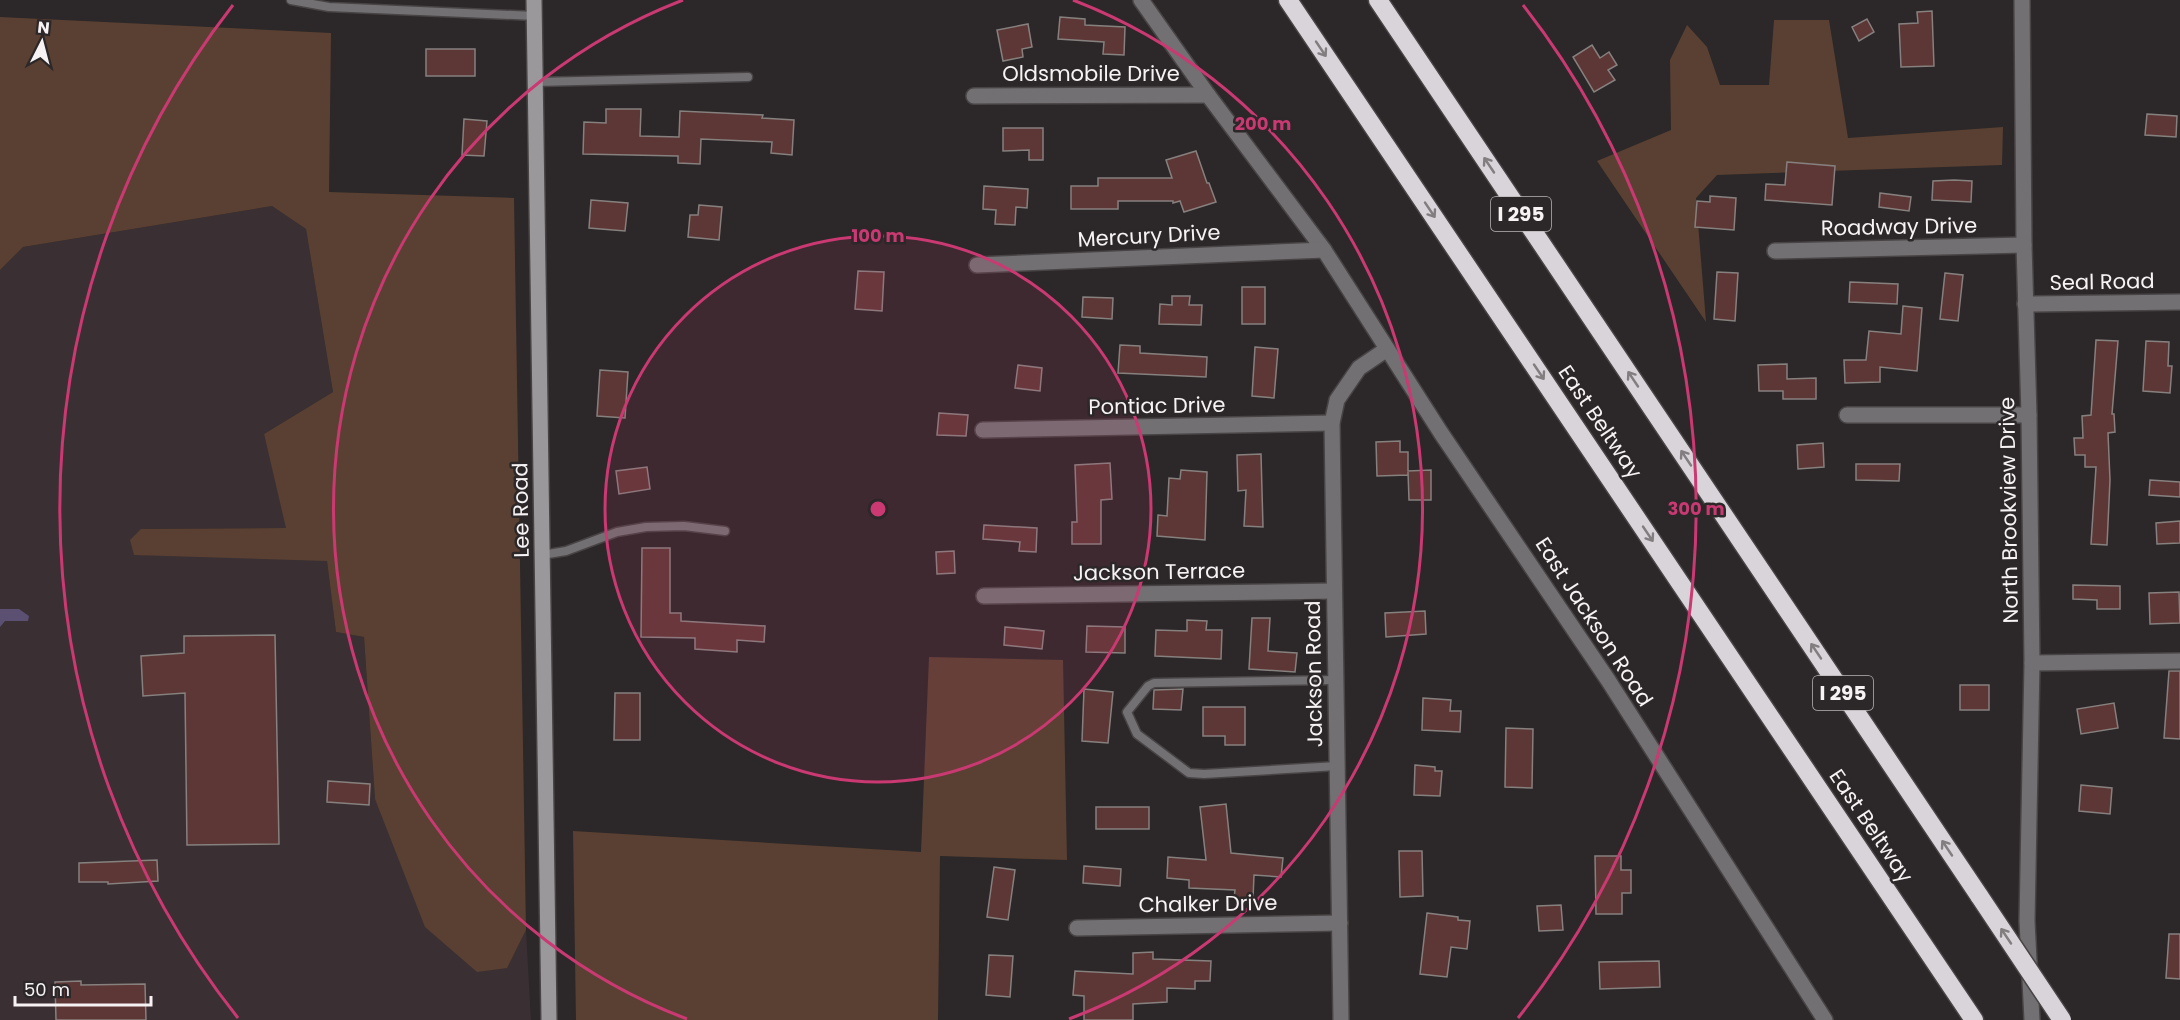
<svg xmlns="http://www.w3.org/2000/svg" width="2180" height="1020" viewBox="0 0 2180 1020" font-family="Poppins,sans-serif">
<rect width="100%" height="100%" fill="#2c2728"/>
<path fill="#3a2f33" d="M272 206 306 229 333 392 264 434 287 528 141 529 327 561 336 632 364 637 375 799 507 967 526 930 531 1020H0V270L23 247Z"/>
<g fill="#594032">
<path d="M0 17 331 33 329 192 514 198 526 930 507 968 477 972 425 927 375 799 364 637 336 632 327 561 134 555 130 540 141 529 286 528 264 434 333 392 306 229 272 206 23 247 0 270Z"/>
<path d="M1774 20H1829L1848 138 2003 127 2002 165 1717 175 1696 198 1706 322 1597 161 1671 130 1670 60 1687 25 1707 47 1720 85H1769Z"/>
<path d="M929 657 1063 660 1067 860 940 856 938 1020H576L573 831 921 852Z"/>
</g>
<path fill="#5b5071" d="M0 609H19L29 616 28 621H5L0 627Z"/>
<g fill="#5d3735" stroke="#86807f" stroke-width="1.5">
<path d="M1932 11 1934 66 1901 67 1899 24 1918 23 1917 12Z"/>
<path d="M1060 17 1085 19V25L1125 27 1124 55 1103 54 1104 42 1058 39Z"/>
<path d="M1867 19 1874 32 1859 41 1852 27Z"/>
<path d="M1028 24 1032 47 1022 49 1023 57 1003 61 997 30Z"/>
<path d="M1592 45 1600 58 1609 52 1617 65 1608 70 1615 80 1594 92 1573 57Z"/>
<rect x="426" y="49" width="49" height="27"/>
<path d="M606 109H641L640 136 679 137 680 111 763 115 762 118 794 120 792 155 771 153 772 142 701 139 700 164 678 163V156L583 154 584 122 606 123Z"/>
<path d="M2147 114 2177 116 2176 137 2145 135Z"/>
<path d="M464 119 487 121 484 156 462 155Z"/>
<path d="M1003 128H1043V160H1029V150L1003 151Z"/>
<path d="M1196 151 1207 183H1209L1216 202 1184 212 1180 201 1173 203V201H1118V209H1071V186H1098V178H1172L1166 160Z"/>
<path d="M1787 162 1835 166 1832 205 1765 200 1766 184 1785 185Z"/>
<path d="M1954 180 1972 181 1971 202 1932 200 1933 181Z"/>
<path d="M984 186 1028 189 1027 208 1016 207 1015 225 995 224 996 210 983 209Z"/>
<path d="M1880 193 1911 197 1909 211 1879 207Z"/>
<path d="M1710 196 1736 198 1734 230 1695 227 1697 201 1710 202Z"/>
<path d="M591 200 628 203 625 231 589 228Z"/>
<path d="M699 205 722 207 719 240 688 237 690 215H698Z"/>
<path d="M858 271 884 272 882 311 855 309Z"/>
<path d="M1717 272 1738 273 1735 321 1714 319Z"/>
<path d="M1945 273 1963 275 1958 321 1940 319Z"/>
<path d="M1850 282 1898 284 1897 304 1849 302Z"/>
<rect x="1242" y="287" width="23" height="37"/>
<path d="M1172 296H1190L1189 305H1202L1201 325 1159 324 1160 304 1172 305Z"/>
<path d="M1083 297 1113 298 1112 319 1082 317Z"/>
<path d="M1903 306 1922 308 1917 371 1880 367V382L1845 383 1844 360H1866L1869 331 1901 334Z"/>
<path d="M2096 340 2118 341 2112 414H2114L2115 432 2108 433 2110 480 2107 545 2091 544 2096 467H2085V455H2075L2074 438H2083L2082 416 2091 415Z"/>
<path d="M2146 341 2169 342 2168 366H2172L2170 393 2143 391Z"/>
<path d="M1120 345 1140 346V353L1207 357 1206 377 1118 373Z"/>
<path d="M1255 347 1278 349 1274 398 1252 396Z"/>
<path d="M1787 364V379L1816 378V399H1783V391H1759L1758 365Z"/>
<path d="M1018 365 1042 368 1040 391 1015 388Z"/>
<path d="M600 370 628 372 625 418 597 416Z"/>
<path d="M939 413 968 415 966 436 937 435Z"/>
<path d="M1400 441V452H1408V471L1431 470V500H1409L1408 472V475L1377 476 1376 442Z"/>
<path d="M1823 443 1824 467 1798 469 1797 445Z"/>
<path d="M1261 454 1263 527 1244 526 1246 490 1238 491 1237 455Z"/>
<path d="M1110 463 1112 499 1101 500V544H1072V522H1077L1075 465Z"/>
<path d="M1856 464H1900L1899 481 1856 480Z"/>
<path d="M647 467 650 489 619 494 616 471Z"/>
<path d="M1181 470 1207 472 1205 540 1157 536 1158 515 1167 516 1169 478 1180 479Z"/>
<path d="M2150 480 2180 482V497L2149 495Z"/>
<path d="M2180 521V543L2157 544 2156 523Z"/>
<path d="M984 525 1037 528 1036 552 1019 551 1020 542 983 539Z"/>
<path d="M642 548H670V613H681V621L765 626 764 642 737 640V652L695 649V638L641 637Z"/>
<path d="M954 551 955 573 937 574 936 552Z"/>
<path d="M2073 585 2120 586V609H2097V600L2073 599Z"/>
<path d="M2179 592 2180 623 2150 624 2149 593Z"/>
<path d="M1425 611 1426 634 1386 637 1385 613Z"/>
<path d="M1252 618H1270L1268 651 1297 653 1295 672 1249 669Z"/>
<path d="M1187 620 1207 621 1206 630H1222L1221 659 1155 656 1156 630 1187 631Z"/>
<path d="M1087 626 1125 627V653L1086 652Z"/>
<path d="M1005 627 1044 631 1042 649 1004 645Z"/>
<path d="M275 635 279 844 187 845 185 693 143 696 141 656 184 653V636Z"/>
<path d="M2169 671H2180V739L2164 738Z"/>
<rect x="1960" y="685" width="29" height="25"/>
<path d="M1084 689 1113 692 1108 743 1082 741Z"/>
<path d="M1183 689 1181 710 1153 709 1154 690Z"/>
<path d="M615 693H640V740H614Z"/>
<path d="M1423 698 1451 700 1450 711H1461L1460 732 1422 730Z"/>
<path d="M2114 703 2118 728 2081 734 2077 709Z"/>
<path d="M1203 707H1245V745H1225V736H1203Z"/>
<path d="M1506 728 1533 729 1532 788 1505 787Z"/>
<path d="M1415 765 1435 767V771H1442L1440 796 1414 795Z"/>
<path d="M328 781 370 784 369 805 327 802Z"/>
<path d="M2081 785 2112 788 2110 814 2079 811Z"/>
<path d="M1226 804 1231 853 1283 858 1281 877 1254 875 1253 899 1234 898 1235 890 1189 888V880L1167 878 1168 857 1206 860 1200 807Z"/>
<rect x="1096" y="807" width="53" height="22"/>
<path d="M1399 851H1422L1423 896 1400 897Z"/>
<path d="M1595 856H1621V870H1631V893H1622V914H1596Z"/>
<path d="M157 860 158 881 108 884V882H79V863Z"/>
<path d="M1084 866 1121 869 1120 886 1083 883Z"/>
<path d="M994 867 1015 870 1008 920 987 917Z"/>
<path d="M1561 905 1563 930 1539 931 1537 906Z"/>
<path d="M1427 913 1458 917V920L1470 921 1467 949 1451 947 1447 977 1420 974Z"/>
<path d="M2169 934H2180V979L2166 978Z"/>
<path d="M1153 952V959L1211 961 1210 981H1195V989L1167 988V1002L1133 1004V1020H1084V996L1073 995 1075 971 1133 974V953Z"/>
<path d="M989 955 1013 956 1010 997 986 995Z"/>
<path d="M1659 961 1660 987 1600 989 1599 962Z"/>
<path d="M81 981V985L145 984 146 1020H56L55 982Z"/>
</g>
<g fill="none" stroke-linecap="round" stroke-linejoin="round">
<defs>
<g id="lane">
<path d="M291 0 329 7 535 16"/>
<path d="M536 82 748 77"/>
<path d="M542 555 566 551 617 532 646 527 684 526 725 531"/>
<path d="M1335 680 1154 683 1148 686 1127 712 1137 734 1189 773 1204 774 1337 766"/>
</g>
<g id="street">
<path d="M1141 0 1208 95 1324 250 1441 433 1608 680 1825 1020"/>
<path d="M2022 0 2024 245 2029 415 2032 663 2027 921 2032 1020"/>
<path d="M974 96 1208 95"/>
<path d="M1775 251 2024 245"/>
<path d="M977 265 1324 250"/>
<path d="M2025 304 2180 302"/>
<path d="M1847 415H2029"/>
<path d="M983 430 1332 423"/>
<path d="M984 596 1334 591"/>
<path d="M2032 663 2180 661"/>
<path d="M1077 928 1340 923"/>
<path d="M1341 1020 1332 423 1337 400 1359 368 1387 349"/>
</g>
<path id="secondary" d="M534 0 549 1020"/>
<g id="highway">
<path d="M1288 0 1974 1020"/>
<path d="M1378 0 1980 897"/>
</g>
</defs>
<use href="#lane" stroke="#484445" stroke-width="11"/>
<use href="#street" stroke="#484445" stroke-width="18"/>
<use href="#secondary" stroke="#484445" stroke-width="18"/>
<use href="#highway" stroke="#484445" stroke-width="21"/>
<use href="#lane" stroke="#727072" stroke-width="8"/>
<use href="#street" stroke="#727072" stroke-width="15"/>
<use href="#secondary" stroke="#9b989b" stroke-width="15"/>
<use href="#highway" stroke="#d9d4d9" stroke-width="18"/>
<defs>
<path id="highway-bridge" d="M1980 897 2062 1020"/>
</defs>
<use href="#highway-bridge" stroke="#484445" stroke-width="21" stroke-linecap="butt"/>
<use href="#highway-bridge" stroke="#d9d4d9" stroke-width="18"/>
</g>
<defs><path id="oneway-shaft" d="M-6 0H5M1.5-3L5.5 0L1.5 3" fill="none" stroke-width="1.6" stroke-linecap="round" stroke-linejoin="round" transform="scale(1.5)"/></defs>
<g stroke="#827e80">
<use href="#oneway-shaft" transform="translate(1321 49) rotate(56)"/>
<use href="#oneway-shaft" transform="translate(1489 165) rotate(-124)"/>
<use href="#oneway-shaft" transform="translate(1430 210) rotate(56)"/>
<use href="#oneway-shaft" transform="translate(1539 372) rotate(56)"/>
<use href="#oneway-shaft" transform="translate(1633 379) rotate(-124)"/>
<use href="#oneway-shaft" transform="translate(1686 458) rotate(-124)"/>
<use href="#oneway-shaft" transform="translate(1648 534) rotate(56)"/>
<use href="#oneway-shaft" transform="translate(1816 651) rotate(-124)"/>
<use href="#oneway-shaft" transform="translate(1947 848) rotate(-124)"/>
<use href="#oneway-shaft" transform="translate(2006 936) rotate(-124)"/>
</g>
<circle cx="878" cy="509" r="273" fill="#ca3972" fill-opacity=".12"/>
<g fill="none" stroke="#ca3972" stroke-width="3">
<circle cx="878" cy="509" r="273"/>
<path d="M687 1019A545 545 0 0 1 683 0M1073 0A545 545 0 0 1 1069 1019"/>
<path d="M238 1018A818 818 0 0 1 233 5M1523 5A818 818 0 0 1 1518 1018"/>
</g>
<g text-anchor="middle" stroke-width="5" stroke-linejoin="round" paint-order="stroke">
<g fill="#2c2728" stroke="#bab6b7" stroke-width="1.5">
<rect x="1491" y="197" width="60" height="34" rx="4.5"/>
<rect x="1813" y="676" width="60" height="34" rx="4.5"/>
</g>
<g font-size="20" font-weight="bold" fill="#f7f3f4">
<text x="1521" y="221">I 295</text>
<text x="1843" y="700">I 295</text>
</g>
<g font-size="21" fill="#f7f3f4" stroke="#2c2728">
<text x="1091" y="81">Oldsmobile Drive</text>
<text transform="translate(1899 227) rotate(-1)" y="7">Roadway Drive</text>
<text transform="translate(1149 236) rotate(-3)" y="7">Mercury Drive</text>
<text transform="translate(2102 282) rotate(-1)" y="7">Seal Road</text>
<text transform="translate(1157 406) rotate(-1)" y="7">Pontiac Drive</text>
<text transform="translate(1600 422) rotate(56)" y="7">East Beltway</text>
<text transform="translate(521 510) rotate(-91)" y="7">Lee Road</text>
<text transform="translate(2009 510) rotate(-91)" y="7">North Brookview Drive</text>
<text transform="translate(1159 572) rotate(-1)" y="7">Jackson Terrace</text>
<text transform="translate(1594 622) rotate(57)" y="7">East Jackson Road</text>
<text transform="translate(1314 674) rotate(-91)" y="7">Jackson Road</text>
<text transform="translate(1871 826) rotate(56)" y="7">East Beltway</text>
<text transform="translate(1208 904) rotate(-1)" y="7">Chalker Drive</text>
</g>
</g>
<circle cx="878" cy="509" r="9" fill="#ca3972" stroke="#2c2728" stroke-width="3"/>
<g font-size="18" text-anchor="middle" font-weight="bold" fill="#ca3972" stroke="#2c2728" stroke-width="5" stroke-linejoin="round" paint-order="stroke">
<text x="1263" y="130">200 m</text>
<text x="878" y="242">100 m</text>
<text x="1696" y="515">300 m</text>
</g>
<g transform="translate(42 42) rotate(6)" stroke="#2c2728" stroke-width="4.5" paint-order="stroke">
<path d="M0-4.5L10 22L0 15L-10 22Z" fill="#f7f3f4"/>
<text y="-9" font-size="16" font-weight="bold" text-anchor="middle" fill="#f7f3f4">N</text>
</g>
<path d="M15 996v9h136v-9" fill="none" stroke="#f7f3f4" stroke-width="3"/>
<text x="24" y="996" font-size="18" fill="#f7f3f4" stroke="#2c2728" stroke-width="4.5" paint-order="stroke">50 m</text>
</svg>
